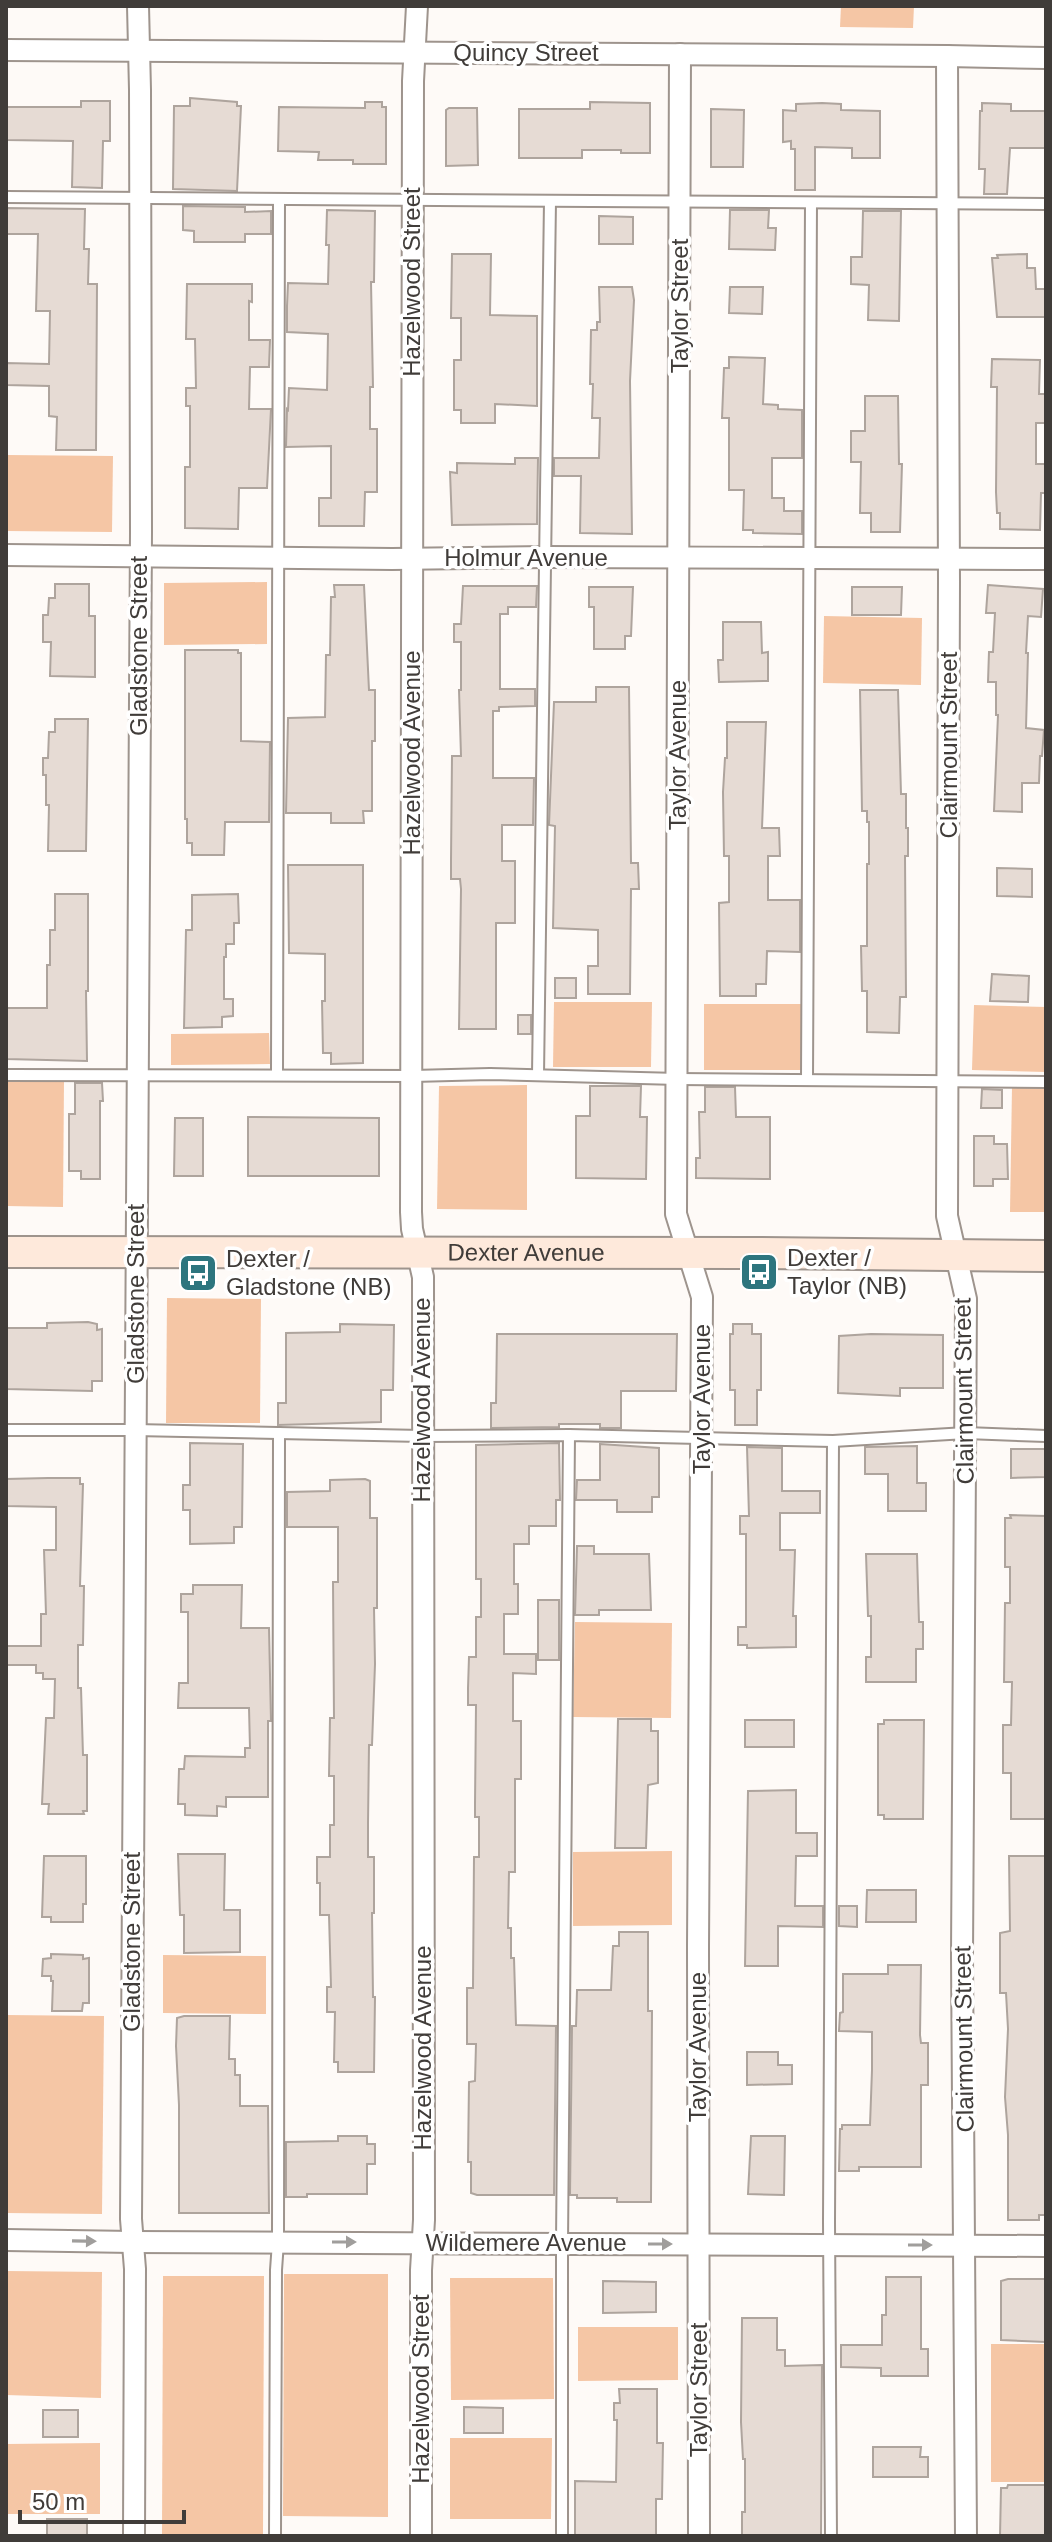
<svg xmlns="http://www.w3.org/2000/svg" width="1052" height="2542" viewBox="0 0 1052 2542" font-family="Helvetica,sans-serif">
<rect width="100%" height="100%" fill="#fefaf7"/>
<g fill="#f5c6a5">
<path d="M841 6H914L913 28 840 27Z"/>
<path d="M8 455 113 456 112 532 6 531Z"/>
<path d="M267 582V644L164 645V583Z"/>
<path d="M824 616 922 618 921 685 823 683Z"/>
<path d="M554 1002H652L651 1067H553Z"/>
<rect x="704" y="1004" width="97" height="66"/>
<path d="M974 1005 1046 1007V1072L972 1070Z"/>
<path d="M269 1033 270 1064 171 1065V1034Z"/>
<path d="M6 1081H64L63 1207 6 1206Z"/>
<path d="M527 1085V1210L437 1209 439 1086Z"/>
<path d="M1012 1087H1046V1212H1010Z"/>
<path d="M167 1298 261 1299 260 1423H166Z"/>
<path d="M575 1622 672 1623 671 1718 573 1717Z"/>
<path d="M672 1851V1925L573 1926V1852Z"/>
<path d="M163 1955 266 1956V2014L163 2013Z"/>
<path d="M6 2015 104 2016 102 2214 6 2213Z"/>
<path d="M6 2271 102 2272 101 2398 6 2395Z"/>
<path d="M284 2274H388V2517L283 2516Z"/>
<path d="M163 2276H264L263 2536H162Z"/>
<path d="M450 2278H553L554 2399 451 2400Z"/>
<path d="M678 2327V2380L578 2381V2327Z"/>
<rect x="991" y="2344" width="55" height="138"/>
<path d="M450 2438H552L551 2519H450Z"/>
<path d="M100 2443V2514H6V2444Z"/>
</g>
<g fill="#e6dbd4" stroke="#aea49d" stroke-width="2">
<path d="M190 98 237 102V106H241L237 191 173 189 174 106H190Z"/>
<path d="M81 101H110V141H103L102 188 72 187 73 141 7 140V107H81Z"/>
<path d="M365 102H382V107H386V164H353V160H318L319 152 278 151 279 107 365 108Z"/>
<path d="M590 102 650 103V153H621V150H582V158H519V109H590Z"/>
<path d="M822 103 841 104V110L880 111V158H852V148L815 147V190H795V149H791V141L783 142V110L796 111V104Z"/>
<path d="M982 103 1011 104V111H1046V148H1010L1007 194H984L985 169H979L980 111H982Z"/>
<path d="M449 108H477L478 165 446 166V110Z"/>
<path d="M711 109 744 110 743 167H711Z"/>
<path d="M183 206 245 207V212L271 211V234H245V242H194V231L183 230Z"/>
<path d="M6 208 85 209 84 249H89L88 284H97L96 450H56L57 417 49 416V386L6 385V363L49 364 50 311H36L38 234H6Z"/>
<path d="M327 210 375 211 374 282H371L373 387H370V429H377V492H365L364 526H319V498H331V446L286 447 287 409 288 410 289 388 327 390 328 334 287 332V306L288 283 328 284 329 245H326Z"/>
<path d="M730 210H769L768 228H776L775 250 729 249Z"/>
<path d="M863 211H901L899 321 868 320 869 285 851 284V257H862Z"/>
<path d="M599 216 633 217V244H599Z"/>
<path d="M452 254H491L490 315 537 316V406L495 404V423H461V410H454V360H461V318H451Z"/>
<path d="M1027 254V268H1035L1036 289H1046V317H997L992 258H998L997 255Z"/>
<path d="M187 284H252V302L249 301V340H270L269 367H250L249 409H271L267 488H239L238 529 185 528V467H190V406H186V388H196L195 339H186Z"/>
<path d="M599 287H632L634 300 630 381 632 534 580 533 581 476H554V458H599L600 418H592L593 384H590L591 330H597V322H600Z"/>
<path d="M730 287H763L762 314 729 313Z"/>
<path d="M729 357 765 358 763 404 778 405V409L802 410V458H772V498H784V511H802V534L753 533V530H743L744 490H729V418H722L724 368H729Z"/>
<path d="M992 359 1040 360 1039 394H1045V423H1036V464H1046L1045 493H1041L1040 530 1000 529V513H997L996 492 997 387H991Z"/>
<path d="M865 396H898L899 464H902L900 532H871V513H860L861 462H851V431H865Z"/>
<path d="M515 458H538L537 524 452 525 450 472 457 473V463L515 464Z"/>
<path d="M55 584H89V616H95V677L50 676 51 642H43V615H48L49 598H55Z"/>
<path d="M334 585H364L369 690H375V741H372V811H363L364 823H331V813H286L288 718 325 717 326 655H330L331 597H335Z"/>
<path d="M988 585 1043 589 1041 617 1028 616 1026 653H1028L1026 728 1044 730 1042 756H1040L1039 783H1022V812L994 811 998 715H996V682H988L989 652H993L995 613H986Z"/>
<path d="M463 586H537L536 607H508V614H500V689H535V706L499 707V711H493V778H534L533 825H502V861H515V923H496V1029H459L461 889 460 879H451V861L452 756H461L459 690H461V642H454V624H461Z"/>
<path d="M589 587H633L631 636H625V649H594V607H589Z"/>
<path d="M852 587H902L901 615H852Z"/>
<path d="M723 622H761L762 653 768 652V681L719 682 718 660H723Z"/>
<path d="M185 650H238V653H241V741L270 742 269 822H225L224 855H192V843H187V819H185Z"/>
<path d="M596 687H629L631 863H638L639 889H631L630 994H588V966H598V930L553 928 555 826 549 825 554 702H596Z"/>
<path d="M860 690H898L901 794H906V828H908V856H905L906 997H900L899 1033 867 1032V991H862L861 946H867V864H869V822H867V811H862Z"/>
<path d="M55 719H88L86 851H48L49 805H46V775H43V758H48L49 732H55Z"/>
<path d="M727 722H766L762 828H779L780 856H768V900H800V952L767 951 766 984H756V996H720L719 903 729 902V856H724L723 792 725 758H727Z"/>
<path d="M288 865H363V1063L331 1064V1053H323L322 1001H325V954L289 953Z"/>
<path d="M997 868 1032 869V897L997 896Z"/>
<path d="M55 894H88V991H86L87 1061 6 1059V1008H47V965H50V930H55Z"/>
<path d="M238 894 239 923H234V944H226V957H224V999H233V1016L222 1017V1027L184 1028 186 930H192V895Z"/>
<path d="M992 974 1029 976 1028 1002 990 1001Z"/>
<rect x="555" y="978" width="21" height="20"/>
<rect x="518" y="1015" width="13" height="19"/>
<path d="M75 1083H102L103 1101H100V1179H81V1171H69V1114H75Z"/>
<path d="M590 1086H641L640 1117H647L646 1179 576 1178V1116H590Z"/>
<path d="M705 1087H735L736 1117H770V1179L696 1178V1158H700L699 1112H705Z"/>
<path d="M982 1089 1002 1090V1108H981Z"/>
<path d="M248 1117 379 1118V1176H248Z"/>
<path d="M175 1118H203V1176H174Z"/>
<path d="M974 1136H994V1144H1007L1008 1179H993V1186H974Z"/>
<path d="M88 1322 97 1324V1330L102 1329V1381H92V1391L6 1389V1328H47V1323Z"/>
<path d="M340 1324 394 1325 393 1390H381V1422L278 1425V1403H286V1333L340 1332Z"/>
<path d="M733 1324H752V1334H761V1390H757V1425H735V1390H730V1334H733Z"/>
<path d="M497 1334H677L676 1391H621V1428H600V1424H559V1427L491 1428V1403H496Z"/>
<path d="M871 1334 943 1335V1388H900V1396L838 1393 839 1336Z"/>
<path d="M190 1443 243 1444 242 1527H234V1543L190 1544V1510H183V1485H190Z"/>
<path d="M559 1443 560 1500H556V1526H529V1544H514V1584H518V1614H504V1654H536V1674L513 1673V1721H521V1779H515V1872H509L508 1928H511V1958H514L516 2025 556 2026 554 2195H477L471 2193V2162H468L469 2082 475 2081 476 2044H467V1988H473L474 1857H479V1817H475V1804L476 1705H468V1688L469 1657H476V1617H481V1579H476V1445Z"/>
<path d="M600 1444 659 1448V1497H652V1512H617V1500H576L577 1480H600Z"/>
<path d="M917 1446V1483H926V1511H888V1474H865V1447Z"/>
<path d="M747 1447 782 1448V1491H820V1513H780V1550H795L793 1616H796V1647L747 1648V1645H738V1627H746V1534H740V1516H749Z"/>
<path d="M1011 1449H1046V1477L1011 1478Z"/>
<path d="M48 1478H80V1484H83L80 1586H84L83 1645H78V1688H81L83 1755H87V1811H83L84 1814H48L49 1804H42L46 1718H54L55 1679H43V1673H36V1665H6V1646H41V1614H46L44 1550H56V1507L6 1506V1479Z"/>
<path d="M365 1479 370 1481V1518H377V1608H374L375 1664 372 1745H369L368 1824V1857H374V1913H372L373 1997H375L374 2072H338V2062H334L335 2012H327V1987H331L329 1915H320V1883H317V1857H330V1825H334V1776H329L330 1718H334L333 1582H338V1527H287V1492L330 1491V1480Z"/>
<path d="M1010 1515 1046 1516V1819H1011V1773H1003V1725H1011L1012 1682H1004L1005 1603H1010V1567H1005V1518H1011Z"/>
<path d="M577 1546H594V1554H649L651 1610H599V1615H575Z"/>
<path d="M866 1554H917L919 1622H923V1649H916V1682H866V1657H871V1616H868Z"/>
<path d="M193 1585H242L241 1628H269L271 1721H268V1797H226V1807L217 1806V1816L185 1815V1804H178L179 1769H184L185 1756 245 1757V1748H250L249 1708H178L179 1683H188V1612H181V1594H193Z"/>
<rect x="538" y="1600" width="21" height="60"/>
<path d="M618 1719H651V1731H658V1783L648 1785 646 1848H615Z"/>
<rect x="745" y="1720" width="49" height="27"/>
<path d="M884 1720H924L923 1819H884V1815H878V1724H884Z"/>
<path d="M796 1790V1833H817V1856H796L795 1906H823V1927L778 1926V1966H745L748 1791Z"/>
<path d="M178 1854H225L224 1910H240V1952L184 1953V1915H180Z"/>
<path d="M44 1856H86V1904H83V1922H51V1917H42Z"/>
<path d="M1009 1856H1046V2215H1039V2220H1008V2135L1005 2097 1008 2029 1006 1993H1000V1933L1010 1931Z"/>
<path d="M867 1890H916V1922H866Z"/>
<path d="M839 1906H857V1927L839 1926Z"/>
<path d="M619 1932H648V2011H652L651 2202H617V2198H577V2195H570L572 2026H576L577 1990H611L613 1946H619Z"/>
<path d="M51 1954 83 1955V1959L89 1958V2003H83L82 2011H52L53 1981H51V1976H42L43 1959 51 1958Z"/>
<path d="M888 1965H921L920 2035 921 2043H928V2085H921V2167H859V2171H839L840 2129H842V2125H870L872 2070V2032L839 2031 840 2013 843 2012V1974H888Z"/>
<path d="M184 2016H230L229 2059H235V2075H240V2106H268L269 2213H179V2105L176 2046 177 2018Z"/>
<path d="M747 2052H778V2065H792V2084L747 2085Z"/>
<path d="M338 2136H367V2144H375V2164H367V2194H307V2197H286V2142L338 2141Z"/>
<path d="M751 2136H785L784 2195 748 2194Z"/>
<path d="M886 2277H921V2349H928V2376H881V2368L841 2367V2345H882V2315H886Z"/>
<path d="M1008 2279H1046V2342L1001 2340V2281Z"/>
<path d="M603 2281 656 2282V2312L603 2313Z"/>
<path d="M742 2318H777V2350H785V2366L822 2365 821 2536H742V2512H745V2459H743L741 2422Z"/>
<path d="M619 2389H657V2443H663L662 2499H656V2536H575V2481L616 2482 617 2420H614V2403H620Z"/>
<path d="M464 2407 503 2408V2433H464Z"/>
<rect x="43" y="2410" width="35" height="27"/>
<path d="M873 2447H921L920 2457H928V2477H873Z"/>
<path d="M1008 2485H1046V2536H1000L1001 2488H1007Z"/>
<rect x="47" y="2519" width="40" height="17"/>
</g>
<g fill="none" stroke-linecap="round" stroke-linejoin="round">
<defs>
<g id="lane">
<path d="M6 197 1046 204"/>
<path d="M6 1075 413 1076 490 1074 678 1079 1046 1082"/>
<path d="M277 1075 279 199"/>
<path d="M538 1075 550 201"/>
<path d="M807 1080 811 203"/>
<path d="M6 1430H135L422 1436 569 1435 833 1441 966 1433 1046 1436"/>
<path d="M275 2536 276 2270 278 2242 279 1433"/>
<path d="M562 2536V2243L569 1435"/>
<path d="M831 2536 829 2222 833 1441"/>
</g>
<g id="street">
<path d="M417 6 413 81 411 1212 412 1229 423 1277 424 2220 421 2270V2536"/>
<path d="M6 50 947 56 1046 58"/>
<path d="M680 54 676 1214 702 1297 698 1947 699 2536"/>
<path d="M947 56 949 581 947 1216 966 1299 962 1956 966 2536"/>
<path d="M6 555 392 559 545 557 1046 559"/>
<path d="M6 2240 132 2242 1046 2246"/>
<path d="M134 2536 135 2269 131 2219 141 532 140 90 138 6"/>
</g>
<g id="secondary">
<path id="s1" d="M6 1252 759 1253 1046 1256"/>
</g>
</defs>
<use href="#lane" stroke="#9e948d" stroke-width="14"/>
<use href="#street" stroke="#9e948d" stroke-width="24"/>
<use href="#secondary" stroke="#9e948d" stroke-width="34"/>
<use href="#lane" stroke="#fff" stroke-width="10"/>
<use href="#street" stroke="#fff" stroke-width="20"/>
<use href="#secondary" stroke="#fee9db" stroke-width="30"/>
</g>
<defs><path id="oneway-solid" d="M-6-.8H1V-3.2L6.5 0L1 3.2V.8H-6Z" transform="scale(2)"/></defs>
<g fill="#a09e9c">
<use href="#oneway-solid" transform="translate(84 2241) rotate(1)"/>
<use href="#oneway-solid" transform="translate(344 2242)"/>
<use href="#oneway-solid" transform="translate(660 2244)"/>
<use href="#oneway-solid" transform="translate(920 2245)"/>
</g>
<defs>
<symbol id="bus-square" viewBox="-11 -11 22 22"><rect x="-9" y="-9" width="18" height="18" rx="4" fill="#2d757e" stroke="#fff"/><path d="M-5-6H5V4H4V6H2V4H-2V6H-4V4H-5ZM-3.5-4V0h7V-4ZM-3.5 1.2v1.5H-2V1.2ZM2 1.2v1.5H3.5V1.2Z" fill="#fff"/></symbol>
</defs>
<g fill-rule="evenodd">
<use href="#bus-square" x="737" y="1250" width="44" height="44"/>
<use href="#bus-square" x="176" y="1251" width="44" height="44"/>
</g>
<g text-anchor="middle" stroke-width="7" stroke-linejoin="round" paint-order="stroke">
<g font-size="24" fill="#403c39" stroke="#fff">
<text x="526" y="61">Quincy Street</text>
<text transform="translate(412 282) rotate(-90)" y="8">Hazelwood Street</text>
<text transform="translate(680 306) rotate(-90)" y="8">Taylor Street</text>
<text x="526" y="566">Holmur Avenue</text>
<text transform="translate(139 646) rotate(-90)" y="8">Gladstone Street</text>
<text transform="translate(949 745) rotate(-90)" y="8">Clairmount Street</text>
<text transform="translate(412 753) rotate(-90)" y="8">Hazelwood Avenue</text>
<text transform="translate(678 755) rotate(-90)" y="8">Taylor Avenue</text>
<text dy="8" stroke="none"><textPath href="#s1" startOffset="520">Dexter Avenue</textPath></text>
<text transform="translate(136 1294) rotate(-90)" y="8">Gladstone Street</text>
<text transform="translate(964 1391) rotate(-91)" y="8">Clairmount Street</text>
<text transform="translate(702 1399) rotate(-90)" y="8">Taylor Avenue</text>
<text transform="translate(422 1400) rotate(-90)" y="8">Hazelwood Avenue</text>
<text transform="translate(132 1942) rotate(-90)" y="8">Gladstone Street</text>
<text transform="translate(964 2039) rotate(-91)" y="8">Clairmount Street</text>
<text transform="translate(698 2047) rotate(-90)" y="8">Taylor Avenue</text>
<text transform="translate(423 2048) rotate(-90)" y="8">Hazelwood Avenue</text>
<text x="526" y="2251">Wildemere Avenue</text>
<text transform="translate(421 2389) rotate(-90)" y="8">Hazelwood Street</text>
<text transform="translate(699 2390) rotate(-90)" y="8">Taylor Street</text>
</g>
<g font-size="24" fill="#403c39" stroke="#fff" text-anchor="start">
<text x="787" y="1266">Dexter /<tspan x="787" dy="28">Taylor (NB)</tspan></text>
<text x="226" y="1267">Dexter /<tspan x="226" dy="28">Gladstone (NB)</tspan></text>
</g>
</g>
<rect width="1052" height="2542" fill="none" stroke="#403c39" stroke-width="16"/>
<path d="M20 2510v12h164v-12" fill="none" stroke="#403c39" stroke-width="4"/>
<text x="32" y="2510" font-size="24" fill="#403c39" stroke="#ffffff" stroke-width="6" paint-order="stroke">50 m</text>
</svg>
